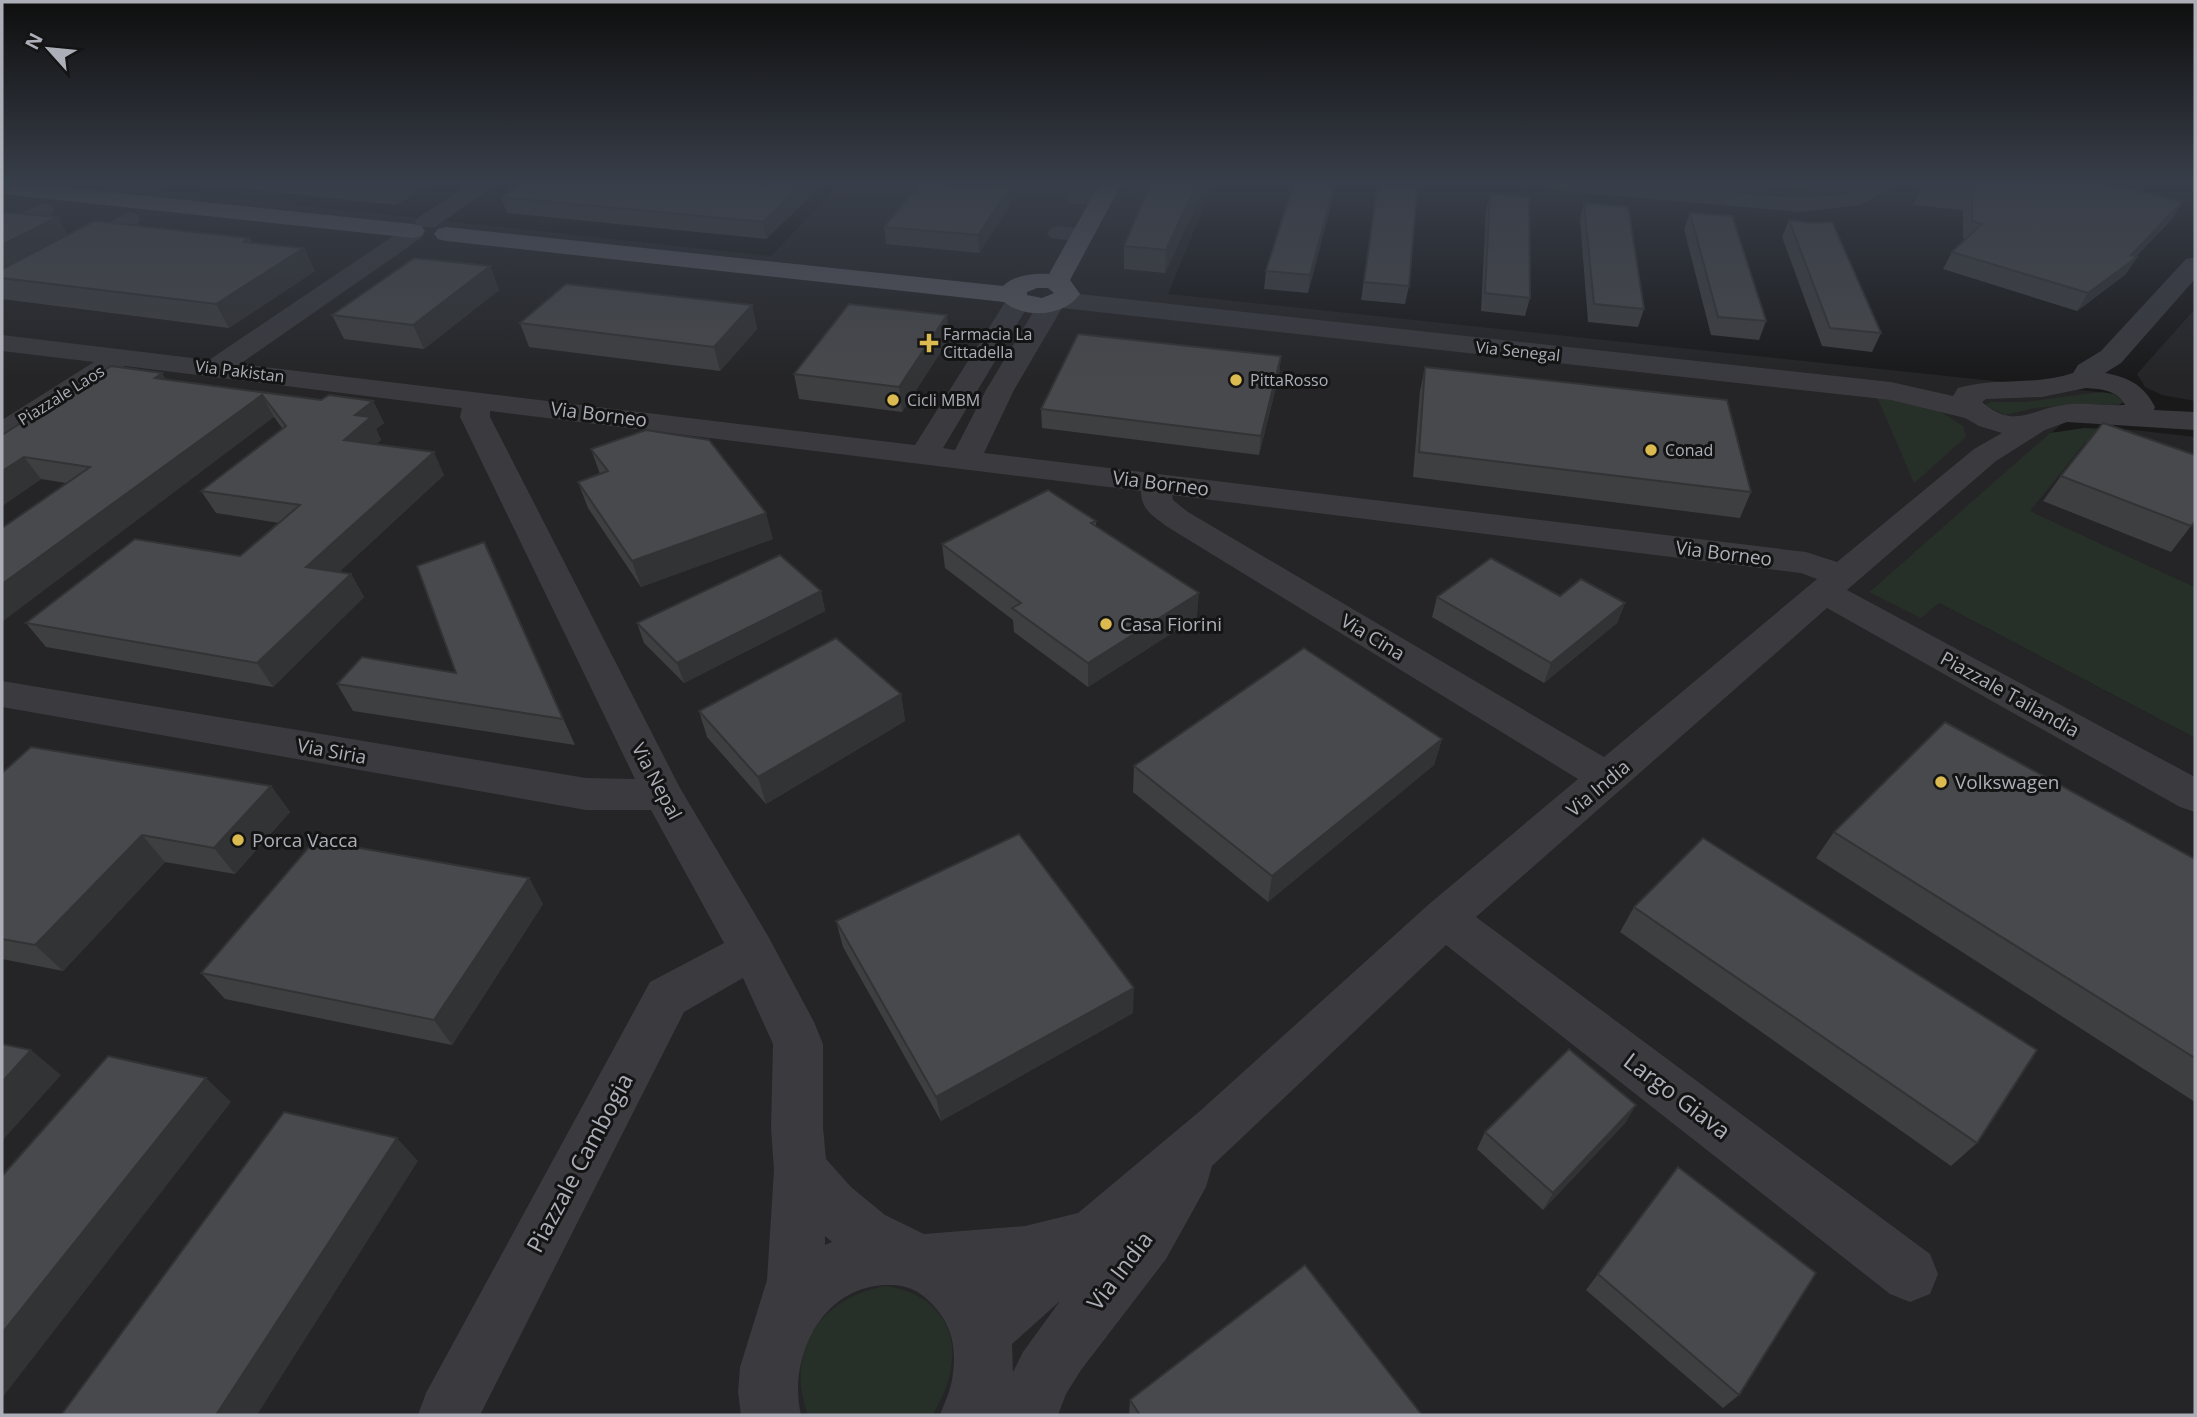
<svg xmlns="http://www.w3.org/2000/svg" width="2197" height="1417" viewBox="0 0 2197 1417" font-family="'Open Sans',sans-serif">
<rect width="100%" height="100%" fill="#19191a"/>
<g fill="#252527">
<path d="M2 183H92L771 256 841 183H1214L1168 294 2098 392 1869 592 1939 603 2195 738V1415H2Z"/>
<path d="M1628 183H1866L1844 193 1813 198Z"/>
<path d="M2195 309V401L2162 395 2145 387 2137 374Z"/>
<path d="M2134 430 2195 437V587L2029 511 2085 443 2106 435Z"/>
</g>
<g fill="#272f29">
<path d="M2101 392 2114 394 2124 402 2119 405 2079 404 2035 408 2005 415 1985 405 1991 402H2025Z"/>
<path d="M1877 397 1933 407 1963 426 1966 437 1914 483Z"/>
<path d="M2084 428 2134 430 2106 435 2085 443 2030 511 2195 587V738L1939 603 1921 618 1869 592 2050 433Z"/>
<path d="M886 1286C958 1297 968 1360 932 1415H808C784 1351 820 1297 886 1286Z"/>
</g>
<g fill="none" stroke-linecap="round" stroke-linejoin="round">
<g fill="#3a3a3f" fill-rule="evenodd">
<path d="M472 183H497L435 227H419L415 222 419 217Z"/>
<path d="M1542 183H1625L1800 198 1847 194 1868 183H1895L1892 188 1860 205 1800 212 1553 190 1545 188Z"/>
<path d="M1079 191 1109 195 1112 200 1109 205 1101 207 1071 203 1068 198 1071 193Z"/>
<path d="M43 203 51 205 54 210 51 215 2 238V222Z"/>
<path d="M129 212 137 214 140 219 137 224 11 293 2 295V278Z"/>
<path d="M413 226 421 228 425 233 421 238 240 364 915 445 1009 296 1018 293 1027 296 1031 301 943 448 955 450 986 390 1038 304 1042 299 1061 292 1891 382 1953 396 1958 388C1995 377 2035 386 2073 373L2078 365 2101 351 2186 259 2195 257V279L2121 363 2105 373C2128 377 2144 385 2155 407L2154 410 2195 412V430L2067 422 2045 430 1996 461 1847 590 2195 777V812L2180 807 1827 608 1476 917 1930 1254 1938 1274 1930 1294 1910 1302 1890 1294 1446 945 1212 1166 1206 1187 1166 1259 1081 1370 1066 1394 1058 1415H940C944 1404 950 1392 952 1380 957 1351 953 1326 933 1305 919 1290 906 1284 886 1285 821 1287 788 1358 801 1415H741L738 1392 740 1367 767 1280 774 1170 771 1128 773 1044 743 978 684 1012 480 1415H418L426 1393 650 982 724 943 651 810H586L2 707V681L586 778 635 779 460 417 462 408 125 366 13 439 2 442V420L94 362 2 351V335L209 360 405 228ZM1062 308 1891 400 1965 418 1979 426 2002 433 1974 449 1837 562 1806 552 984 453 1014 390ZM2086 388C2101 389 2117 390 2125 405 2105 406 2084 402 2064 405 2030 409 2015 430 1982 402L1986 399 2042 397ZM490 411 1141 491C1141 509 1152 515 1166 526L1578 779 1428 905 1200 1111 1078 1213 1025 1226 924 1234 885 1215 851 1187 826 1159 823 1128V1044L814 1022 768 936 680 788 490 417ZM1172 495 1801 573 1817 579 1604 757 1188 512 1173 500ZM825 1236 832 1242 825 1245ZM1060 1301 1023 1352 1013 1372 1012 1344Z"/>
<path d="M1059 226 1090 230 1094 235 1090 240 1082 242 1051 238 1047 233 1051 228Z"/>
</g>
<g fill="#57575e" fill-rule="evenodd">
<path d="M2 183H24L413 224 421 226 425 231 421 236 413 238 2 194Z"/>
<path d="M1100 183H1122L1070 280 1080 294C1064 317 1025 319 1004 302L446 241 438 239 434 234 438 229 446 227 1003 286C1014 275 1034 273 1049 274ZM1037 288H1048L1054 293 1042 298 1027 295V292Z"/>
</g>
</g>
<g fill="#3e3f41">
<path d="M190 183H431L396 205Z"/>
<path d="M824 183 766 239 507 213 501 197Z"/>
<path d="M1378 183 1409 286 1405 304 1361 300Z"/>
<path d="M1753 183H1810L1808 188Z"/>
<path d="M1930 183 2172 219 2136 256 2137 257 2126 274 2077 311 1943 269 1952 252 1966 239 1963 238V210L1913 205 1921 189Z"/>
<path d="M1205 185 1165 273 1124 269V246Z"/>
<path d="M1490 193 1530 298 1525 316 1481 311 1486 210Z"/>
<path d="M1333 197 1308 293 1264 289 1266 271Z"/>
<path d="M1584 203 1644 309 1638 327 1588 322 1580 219Z"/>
<path d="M1010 205 979 253 886 244 884 227Z"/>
<path d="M2 212 68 234 249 238 252 242 304 248 315 271 229 328 2 299Z"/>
<path d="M1690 213 1766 321 1759 340 1711 335 1684 229Z"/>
<path d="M1789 220 1881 333 1872 352 1822 346 1782 237Z"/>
<path d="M490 266 499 290 424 349 344 339 332 315Z"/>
<path d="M752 305 757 329 720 371 529 347 520 323Z"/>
<path d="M949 339 902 412 799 399 794 374Z"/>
<path d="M1281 356 1279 375 1259 455 1042 428 1041 409Z"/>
<path d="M1425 367 1751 492 1740 518 1413 477 1420 391Z"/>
<path d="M166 380 321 400 373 401 384 423 376 429 381 440 376 444 444 475 339 572 351 574 364 597 273 687 46 647 26 623 240 556 279 523 216 513 201 491 282 428 274 417 66 483 41 479 2 506V435Z"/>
<path d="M591 449 773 539 641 587 588 508 578 482 600 474Z"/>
<path d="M2061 476 2191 526 2171 552 2043 501Z"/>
<path d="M1096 521V526L1197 617 1088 687 1014 632 1013 620 945 568 942 544Z"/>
<path d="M484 542 575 745 353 711 337 684 456 673Z"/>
<path d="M821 591 825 611 684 683 644 643 637 623Z"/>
<path d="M1560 596 1625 603 1617 623 1544 683 1432 617 1437 597Z"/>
<path d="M901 694 905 721 766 804 707 737 699 711Z"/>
<path d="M1442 739 1434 765 1268 902 1133 792 1134 766Z"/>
<path d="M2 773 271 786 290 812 235 874 165 862 63 971 2 959Z"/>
<path d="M1834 832 2195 859V1102L1816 858Z"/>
<path d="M529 878 543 904 452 1045 225 999 201 973Z"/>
<path d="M1634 907 1977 1143 1951 1166 1620 932Z"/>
<path d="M836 921 1133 1013 941 1121 843 947Z"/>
<path d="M1636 1105 1625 1123 1543 1210 1477 1149 1485 1132Z"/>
<path d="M1678 1167 1739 1395 1723 1408 1586 1290Z"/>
<path d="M1130 1400 1422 1415H1129Z"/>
</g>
<g fill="#323335">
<path d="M403 183H431L396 205 390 191Z"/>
<path d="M804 183H824L766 239 763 222Z"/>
<path d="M1197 183H1205V185L1165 273 1166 250Z"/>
<path d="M1335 183 1333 197 1308 293 1310 275Z"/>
<path d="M1009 189 1010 205 979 253 978 235Z"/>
<path d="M2182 202 2172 219 2133 260 2137 257 2126 274 2077 311 2088 293 2131 255Z"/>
<path d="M57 217 71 239 2 275V245Z"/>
<path d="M304 248 315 271 229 328 216 304Z"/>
<path d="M490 266 499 290 424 349 413 325Z"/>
<path d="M752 305 757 329 720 371 714 347Z"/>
<path d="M947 315 949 339 902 412 899 387Z"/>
<path d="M1281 356 1279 375 1259 455 1261 436Z"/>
<path d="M162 373 176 395 155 378Z"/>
<path d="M262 395 274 417 2 622V584Z"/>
<path d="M373 401 384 423 376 429 381 440 355 462 344 440 355 415Z"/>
<path d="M434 452 444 475 320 590 306 567Z"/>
<path d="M24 457 41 479 2 506V471Z"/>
<path d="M766 513 773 539 641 587 632 561Z"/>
<path d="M351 574 364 597 273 687 257 663Z"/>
<path d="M821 591 825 611 684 683 677 663Z"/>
<path d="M1199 593 1197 617 1088 687V663Z"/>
<path d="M1625 603 1617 623 1544 683 1551 663Z"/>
<path d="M901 694 905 721 766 804 758 777Z"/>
<path d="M1442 739 1434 765 1268 902 1272 876Z"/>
<path d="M271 786 290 812 235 874 214 848Z"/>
<path d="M142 835 165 862 63 971 35 945Z"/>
<path d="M529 878 543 904 452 1045 434 1020Z"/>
<path d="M1134 988 1133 1013 941 1121 936 1097Z"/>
<path d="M31 1050 61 1075 2 1141V1082Z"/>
<path d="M206 1078 231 1102 2 1398V1333Z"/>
<path d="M1636 1105 1625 1123 1543 1210 1553 1193Z"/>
<path d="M397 1138 418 1161 257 1415H216Z"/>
</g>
<g fill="#48494c" stroke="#323335" stroke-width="2">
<path d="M315 183H403L390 191Z"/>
<path d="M521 183H804L763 222 501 197Z"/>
<path d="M920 183H941L1009 189 978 235 884 227Z"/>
<path d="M1151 183H1197L1166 250 1124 246Z"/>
<path d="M1294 183H1335L1310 275 1266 271Z"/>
<path d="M1378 183 1417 187 1409 286 1364 282Z"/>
<path d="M1930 183H2107L2182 202 2131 255 2137 257 2088 293 1952 252 1982 224 1972 221V193L1921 189Z"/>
<path d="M1490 193 1529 197 1530 298 1485 293Z"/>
<path d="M1584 203 1628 207 1644 309 1594 304Z"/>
<path d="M2 212 57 217 2 245Z"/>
<path d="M1690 213 1732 216 1766 321 1718 317Z"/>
<path d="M1789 220 1810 223 1832 222 1881 333 1830 328Z"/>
<path d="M94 221 249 238 244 242 304 248 216 304 2 278V269Z"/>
<path d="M414 258 490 266 413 325 332 315Z"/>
<path d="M566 284 752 305 714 347 520 323Z"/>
<path d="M849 304 947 315 899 387 794 374Z"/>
<path d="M1078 334 1281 356 1261 436 1041 409Z"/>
<path d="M111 366 162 373 155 378 321 400 329 395 373 401 355 415 371 417 344 440 434 452 306 567 351 574 257 663 26 623 135 539 240 556 300 505 201 491 286 426 262 395 2 584V528L90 467 24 457 2 471V435Z"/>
<path d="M1425 367 1727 400 1751 492 1419 452Z"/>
<path d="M2103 423 2195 455V521L2191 526 2061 476Z"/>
<path d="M646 430 709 440 766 513 632 561 578 482 608 471 591 449Z"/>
<path d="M1048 490 1096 521 1091 523 1199 593 1088 663 1012 608 1021 603 942 544Z"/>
<path d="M484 542 563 719 337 684 362 657 456 673 417 566Z"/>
<path d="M780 555 821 591 677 663 637 623Z"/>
<path d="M1491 558 1560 596 1581 579 1625 603 1551 663 1437 597Z"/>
<path d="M836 638 901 694 758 777 699 711Z"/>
<path d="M1304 648 1442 739 1272 876 1134 766Z"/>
<path d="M1945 722 2195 859V1058L1834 832Z"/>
<path d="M31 747 271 786 214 848 142 835 35 945 2 939V773Z"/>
<path d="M1019 834 1134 988 936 1097 836 921Z"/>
<path d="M1703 838 2037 1050 1977 1143 1634 907Z"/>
<path d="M315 840 529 878 434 1020 201 973Z"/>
<path d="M2 1044 31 1050 2 1082Z"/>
<path d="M1569 1049 1636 1105 1553 1193 1485 1132Z"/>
<path d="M108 1056 206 1078 2 1333V1176Z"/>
<path d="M284 1112 397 1138 216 1415H67L62 1414Z"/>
<path d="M1678 1167 1816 1273 1739 1395 1598 1274Z"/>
<path d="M1305 1265 1422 1415H1140L1130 1400Z"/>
</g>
<linearGradient id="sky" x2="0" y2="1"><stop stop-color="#0e0e0e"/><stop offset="0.48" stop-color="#383e49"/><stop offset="1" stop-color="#383e49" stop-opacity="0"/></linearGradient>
<rect width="2197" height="381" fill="url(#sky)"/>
<g fill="#dbbb50" stroke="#141415" stroke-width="2.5">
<path d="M925.5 332.5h7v7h7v7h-7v7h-7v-7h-7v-7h7z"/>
<circle cx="1236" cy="380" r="7"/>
<circle cx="893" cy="400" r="7"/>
<circle cx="1651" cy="450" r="7"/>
<circle cx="1106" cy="624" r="7"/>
<circle cx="1941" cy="782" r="7"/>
<circle cx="238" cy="840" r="7"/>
</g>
<g text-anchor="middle" stroke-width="6" stroke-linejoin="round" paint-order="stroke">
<g font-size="16" fill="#adafb8" stroke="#141415" text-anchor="start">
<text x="943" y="340">Farmacia La<tspan x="943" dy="18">Cittadella</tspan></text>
<text x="1250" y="386">PittaRosso</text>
<text x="907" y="406">Cicli MBM</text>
<text x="1665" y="456">Conad</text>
</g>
<g font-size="16" fill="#adafb8" stroke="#141415">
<text transform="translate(1518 351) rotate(6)" y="6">Via Senegal</text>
<text transform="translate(240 371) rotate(7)" y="6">Via Pakistan</text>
<text transform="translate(61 395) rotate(-32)" y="6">Piazzale Laos</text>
</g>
<g font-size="19" fill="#adafb8" stroke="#141415">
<text transform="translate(599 414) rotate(7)" y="7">Via Borneo</text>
<text transform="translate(1161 483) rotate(7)" y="7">Via Borneo</text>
<text transform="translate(1724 553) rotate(7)" y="7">Via Borneo</text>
<text transform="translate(1373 637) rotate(31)" y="7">Via Cina</text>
<text transform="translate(2010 694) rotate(29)" y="7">Piazzale Tailandia</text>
<text transform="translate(332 751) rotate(10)" y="7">Via Siria</text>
<text transform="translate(657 781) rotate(62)" y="7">Via Nepal</text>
<text transform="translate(1598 788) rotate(-40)" y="7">Via India</text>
</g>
<g font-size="19" fill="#adafb8" stroke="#141415" text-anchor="start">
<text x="1120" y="631">Casa Fiorini</text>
<text x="1955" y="789">Volkswagen</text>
<text x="252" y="847">Porca Vacca</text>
</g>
<g font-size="23" fill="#adafb8" stroke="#141415">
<text transform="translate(1677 1096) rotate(37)" y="8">Largo Giava</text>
<text transform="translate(580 1163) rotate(-62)" y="8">Piazzale Cambogia</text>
<text transform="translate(1120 1271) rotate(-53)" y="8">Via India</text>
</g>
</g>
<rect width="2197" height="1417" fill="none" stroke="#adafb8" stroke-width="7"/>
<g transform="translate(49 49) rotate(297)" stroke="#141415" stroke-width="5" paint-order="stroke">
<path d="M0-5L12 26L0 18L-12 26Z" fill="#adafb8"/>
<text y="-10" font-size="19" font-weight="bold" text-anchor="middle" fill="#adafb8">N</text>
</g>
</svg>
